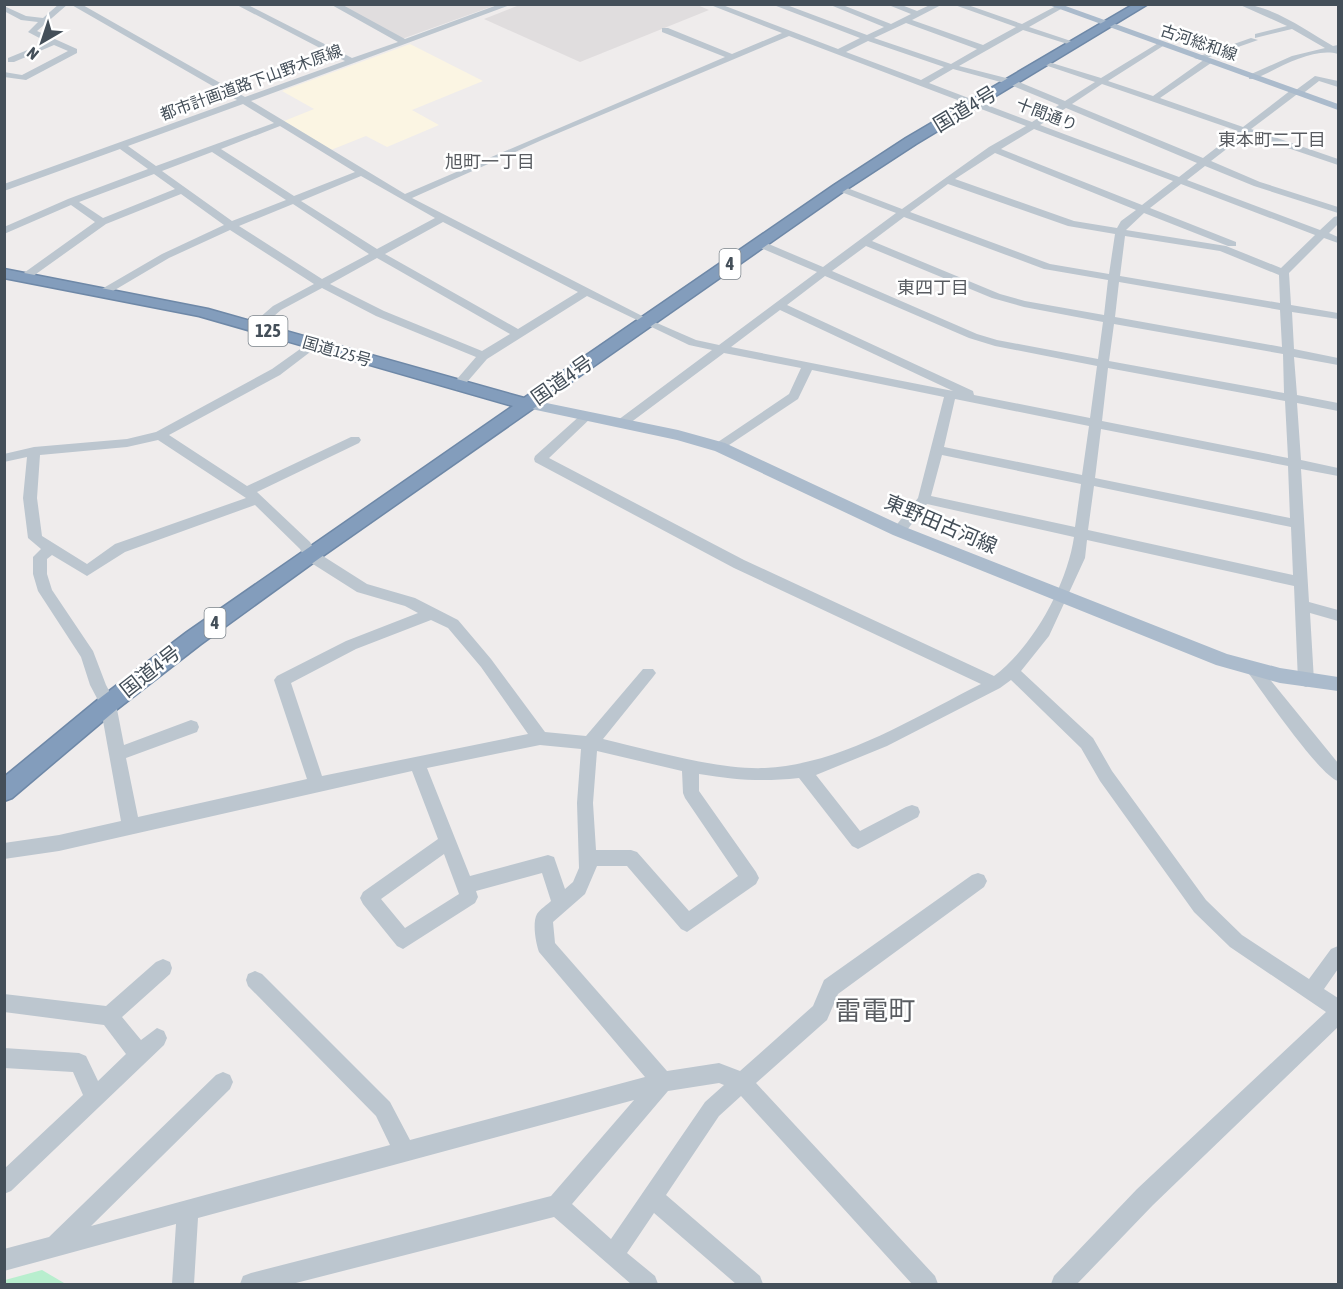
<svg xmlns="http://www.w3.org/2000/svg" width="1343" height="1289" viewBox="0 0 1343 1289" font-family="'Asap Condensed','Noto Sans JP',sans-serif">
<rect width="100%" height="100%" fill="#efecec"/>
<path fill="#fbf5e3" d="M410 44 483 81 412 110 439 125 387 147 366 136 331 150 284 121 314 109 282 91Z"/>
<g fill="#e0ddde">
<path d="M522 4H695L709 10 580 62 484 19Z"/>
<path d="M335 5H496L402 39Z"/>
</g>
<path fill="#b8eece" d="M42 1270 64 1283 5 1284V1280Z"/>
<g fill="none" stroke-linecap="round" stroke-linejoin="round">
<defs>
<path id="highway" d="M1134 4H1148L916 144 844 191 317 560 201 644 116 710 12 798 4 801V777L100 698 187 632 513 406 199 316 4 278V269L208 309 524 398 834 185 906 138Z"/>
</defs>
<use href="#highway" stroke="#6e88a7" stroke-width="3"/>
<g fill="#bcc6cf" fill-rule="evenodd">
<path d="M59 4H68L37 31 77 49V53L26 80 4 77V72L22 75 68 51 54 45 14 62H8V58L47 42 28 32 38 22 21 20 4 11V6L26 16 43 18Z"/>
<path d="M70 4H81L245 97 345 61 235 4H246L352 58 398 42 330 4H341L405 39 500 4H513L251 101 405 194 725 57 662 32V28H668L732 54 782 33 708 4H720L838 49 860 38 771 4H784L867 35 884 27 828 4H840L891 24 911 14 886 4H899L917 11 932 4H943L912 20 983 45 1016 27 952 4H965L1022 24 1058 5 1062 7 1061 9 1029 27 1077 43V47L1023 30 959 66 1014 80 1065 101 1095 82 1042 64V60L1101 78 1160 42H1163V46L1108 81 1153 96 1205 59H1211V63L1160 98 1243 127 1291 90H1296L1315 76 1338 81V87L1319 81 1301 95H1296L1251 129 1338 159V165L1246 134 1211 161 1260 182 1338 207V213L1254 186 1205 166 1187 180 1320 230 1334 217 1338 216V224L1329 233 1338 237V243L1324 238 1289 273 1291 305 1338 313V319L1292 312 1294 349 1338 358V365L1294 357 1297 395 1338 403V411L1297 403 1301 460 1338 468V476L1301 469 1309 602 1338 610V621L1310 613 1314 681 1311 685 1306 687 1301 685 1298 681 1294 586 1087 540 1085 558 1049 636 1021 671 1093 738 1112 771 1206 900 1242 935 1309 979 1331 949 1338 946V969L1324 989 1338 998V1027L1153 1205 1077 1284H1051L1054 1276 1137 1189 1326 1012 1230 947 1194 912 1100 781 1081 748 1011 680 1000 688 887 746 816 775 860 831 906 807 912 805 918 807 920 812 918 817 864 846 858 849 852 846 799 778C762 782 735 780 699 774V791L756 872 759 878 756 884 687 932 681 929 627 866H597L585 894 553 922 555 943 667 1071 719 1063 740 1071 813 1006 824 980 972 875 978 873 984 875 987 881 984 887 838 994 827 1020 756 1083 935 1276 938 1284H912L741 1096 719 1116 666 1195 760 1276 763 1284H736L654 1213 627 1253 655 1276 658 1284H631L554 1217 292 1284H240L243 1276 251 1273 551 1196 634 1100 198 1218 194 1284H172L176 1224 4 1271V1249L49 1237 216 1075 223 1072 230 1075 233 1082 230 1089 91 1226 390 1145 376 1116 248 986 246 980 248 974 255 971 262 974 390 1102 410 1140 645 1077 539 952C536 944 532 923 537 914 540 909 547 905 551 901L542 873 476 891 478 897 475 903 403 949 397 946 363 904 360 898 363 892 438 839 412 771 59 851 4 859V843L59 835 121 821 100 704 90 685 81 657 38 591 33 574V557L41 549 28 538 23 498 27 457 4 462V454L34 447 127 439 156 432 272 369 310 342H318V346L280 375 169 435 247 486 351 437H359L361 440 359 443 257 492 310 542 315 551 367 584 415 598 458 620 491 659 545 732 586 736 643 669H653L656 673 653 677 603 739C650 750 717 770 765 768 842 764 913 718 981 684L734 568 535 462 534 459 535 456 583 413 587 412 593 416 549 458 744 560 994 676C1033 647 1067 585 1074 537L927 504 904 534H894L892 531 894 528 918 498 944 397 812 370 798 399 720 451 714 447 715 444 789 394 801 368 724 353 626 426H618L616 423 618 420 712 350 689 345 587 296 487 359 461 389 457 390 451 386 476 357 376 316 322 288 281 310 259 329H251V325L273 306 314 284 230 230 169 258 108 294H100V290L162 254 224 225 181 194 106 224 29 279H21V275L95 222 71 205 4 234V227L68 199 148 169 120 149 4 191V184L237 100ZM906 23 977 49 951 64 874 38ZM789 36 1026 126 989 147 902 209 842 186H836V190L896 213 823 267 764 242H756V246L817 272 719 345 696 340 650 320 412 198 542 140ZM868 41 944 67 921 80 846 52ZM953 69 1008 84 1059 105 1032 122 929 83ZM1102 84 1238 131 1203 158 1072 104ZM243 104 274 123 156 166 128 146ZM1066 108 1197 163 1179 177 1040 125ZM280 126 355 172 294 196 221 149ZM1034 129 1173 181 1142 205 1001 149ZM212 152 286 200 232 221 162 171ZM995 153 1136 210 1121 221 1117 228 1074 221 955 179ZM154 174 175 189 103 218 79 202ZM361 176 435 218 377 249 301 201ZM948 184 1068 226 1115 234 1109 274 1050 264 910 212ZM1181 184 1315 235 1281 268 1226 246 1126 230 1144 213 1228 246H1236V242L1150 208ZM293 204 369 254 322 279 239 226ZM904 217 1044 269 1108 280 1104 315 1025 301 1000 294 872 241ZM443 222 578 292 518 329 385 254ZM1125 236 1220 251 1279 275 1280 303 1120 276ZM866 246 992 298 1024 307 1103 322 1098 359 997 340 977 334 832 271ZM377 258 510 334 482 351 384 311 330 284ZM825 276 969 338 995 346 1097 366 1090 418 974 395 973 391 787 305ZM1119 282 1280 310 1282 347 1115 317ZM780 310 953 391 731 347ZM1114 324 1283 354 1284 393 1109 361ZM1108 368 1285 401 1288 458 1102 421ZM955 399 1089 426 1082 475 944 447ZM1101 429 1288 466 1290 518 1095 478ZM158 440 246 498 115 544 87 564 42 536 37 498 40 455 127 447ZM942 455 1081 484 1075 527 931 496ZM1094 486 1291 527 1293 575 1088 530ZM255 505 300 549 305 559 357 592 405 606 418 613 346 641 277 676 274 680 307 779 138 817 126 758 197 732 199 727 197 722 191 720 124 745 116 704 106 685 93 651 52 590 47 574V559L52 555 87 576 125 552ZM431 620 448 628 481 667 528 734 322 776 291 683 356 649ZM540 745 581 749 577 803 579 868 573 882 565 889 554 857 548 855 470 876 427 768ZM597 751 682 771 683 793 685 798 738 876 689 911 637 852 631 850H596L593 803ZM444 854 459 894 405 928 381 899ZM719 1083 724 1085 705 1102 611 1239 572 1204 668 1091Z"/>
<path d="M1238 4C1271 4 1305 30 1333 46L1338 45V54C1313 47 1279 68 1255 79H1249V75L1292 56 1325 48 1292 29 1255 38V34L1287 26Z"/>
<path d="M1251 38 1258 40 1201 60 1194 58Z"/>
<path d="M1254 664 1259 666 1338 763V781C1320 776 1264 694 1249 674L1246 670 1249 666Z"/>
<path d="M163 959 170 962 172 968 170 974 122 1017 141 1040 157 1028 164 1031 167 1038 164 1045 11 1191 4 1194V1169L83 1095 73 1072 4 1068V1048L79 1053 86 1056 98 1081 126 1054 104 1025 4 1012V994L106 1006 156 962Z"/>
</g>
<g fill="#abbbcc" fill-rule="evenodd">
<path d="M1046 4H1060L1338 104V110Z"/>
<path d="M527 399 678 430 725 443 905 527 1227 654 1280 668 1338 677V691L1280 683 1216 665 893 535 715 451 677 440 522 407 520 404Z"/>
</g>
<use href="#highway" fill="#839dbc" fill-rule="evenodd"/>
</g>
<g text-anchor="middle" stroke-width="5" stroke-linejoin="round" paint-order="stroke">
<g font-size="16" fill="#444f59" stroke="#fff">
<text transform="translate(1199 42) rotate(19)" y="6">古河総和線</text>
<text transform="translate(251 82) rotate(-20)" y="6">都市計画道路下山野木原線</text>
<text transform="translate(1047 114) rotate(21)" y="6">十間通り</text>
<text transform="translate(337 351) rotate(16)" y="6">国道125号</text>
</g>
<g font-size="18" fill="#595c61" stroke="#fff">
<text x="1272" y="146">東本町二丁目</text>
<text x="490" y="168">旭町一丁目</text>
<text x="933" y="294">東四丁目</text>
</g>
<g fill="#fff" stroke="#7c848b" stroke-width="1.5">
<rect x="719.5" y="249" width="21" height="30" rx="4.5"/>
<rect x="248.5" y="316" width="39" height="30" rx="4.5"/>
<rect x="204.5" y="608" width="21" height="30" rx="4.5"/>
</g>
<g font-size="18" font-weight="bold" fill="#444f59">
<text x="730" y="270">4</text>
<text x="268" y="337">125</text>
<text x="215" y="629">4</text>
</g>
<g font-size="20" fill="#444f59" stroke="#fff">
<text transform="translate(965 109) rotate(-31)" y="7">国道4号</text>
<text transform="translate(562 380) rotate(-35)" y="7">国道4号</text>
<text transform="translate(941 524) rotate(23)" y="7">東野田古河線</text>
<text transform="translate(150 671) rotate(-38)" y="7">国道4号</text>
</g>
<g font-size="27" fill="#595c61" stroke="#fff">
<text x="875" y="1020">雷電町</text>
</g>
</g>
<rect width="1343" height="1289" fill="none" stroke="#444f59" stroke-width="12"/>
<g transform="translate(42 42) rotate(219)" stroke="#ffffff" stroke-width="4.5" paint-order="stroke">
<path d="M0-4.5L10 22L0 15L-10 22Z" fill="#444f59"/>
<text y="-9" font-size="16" font-weight="bold" text-anchor="middle" fill="#444f59">N</text>
</g>
</svg>
